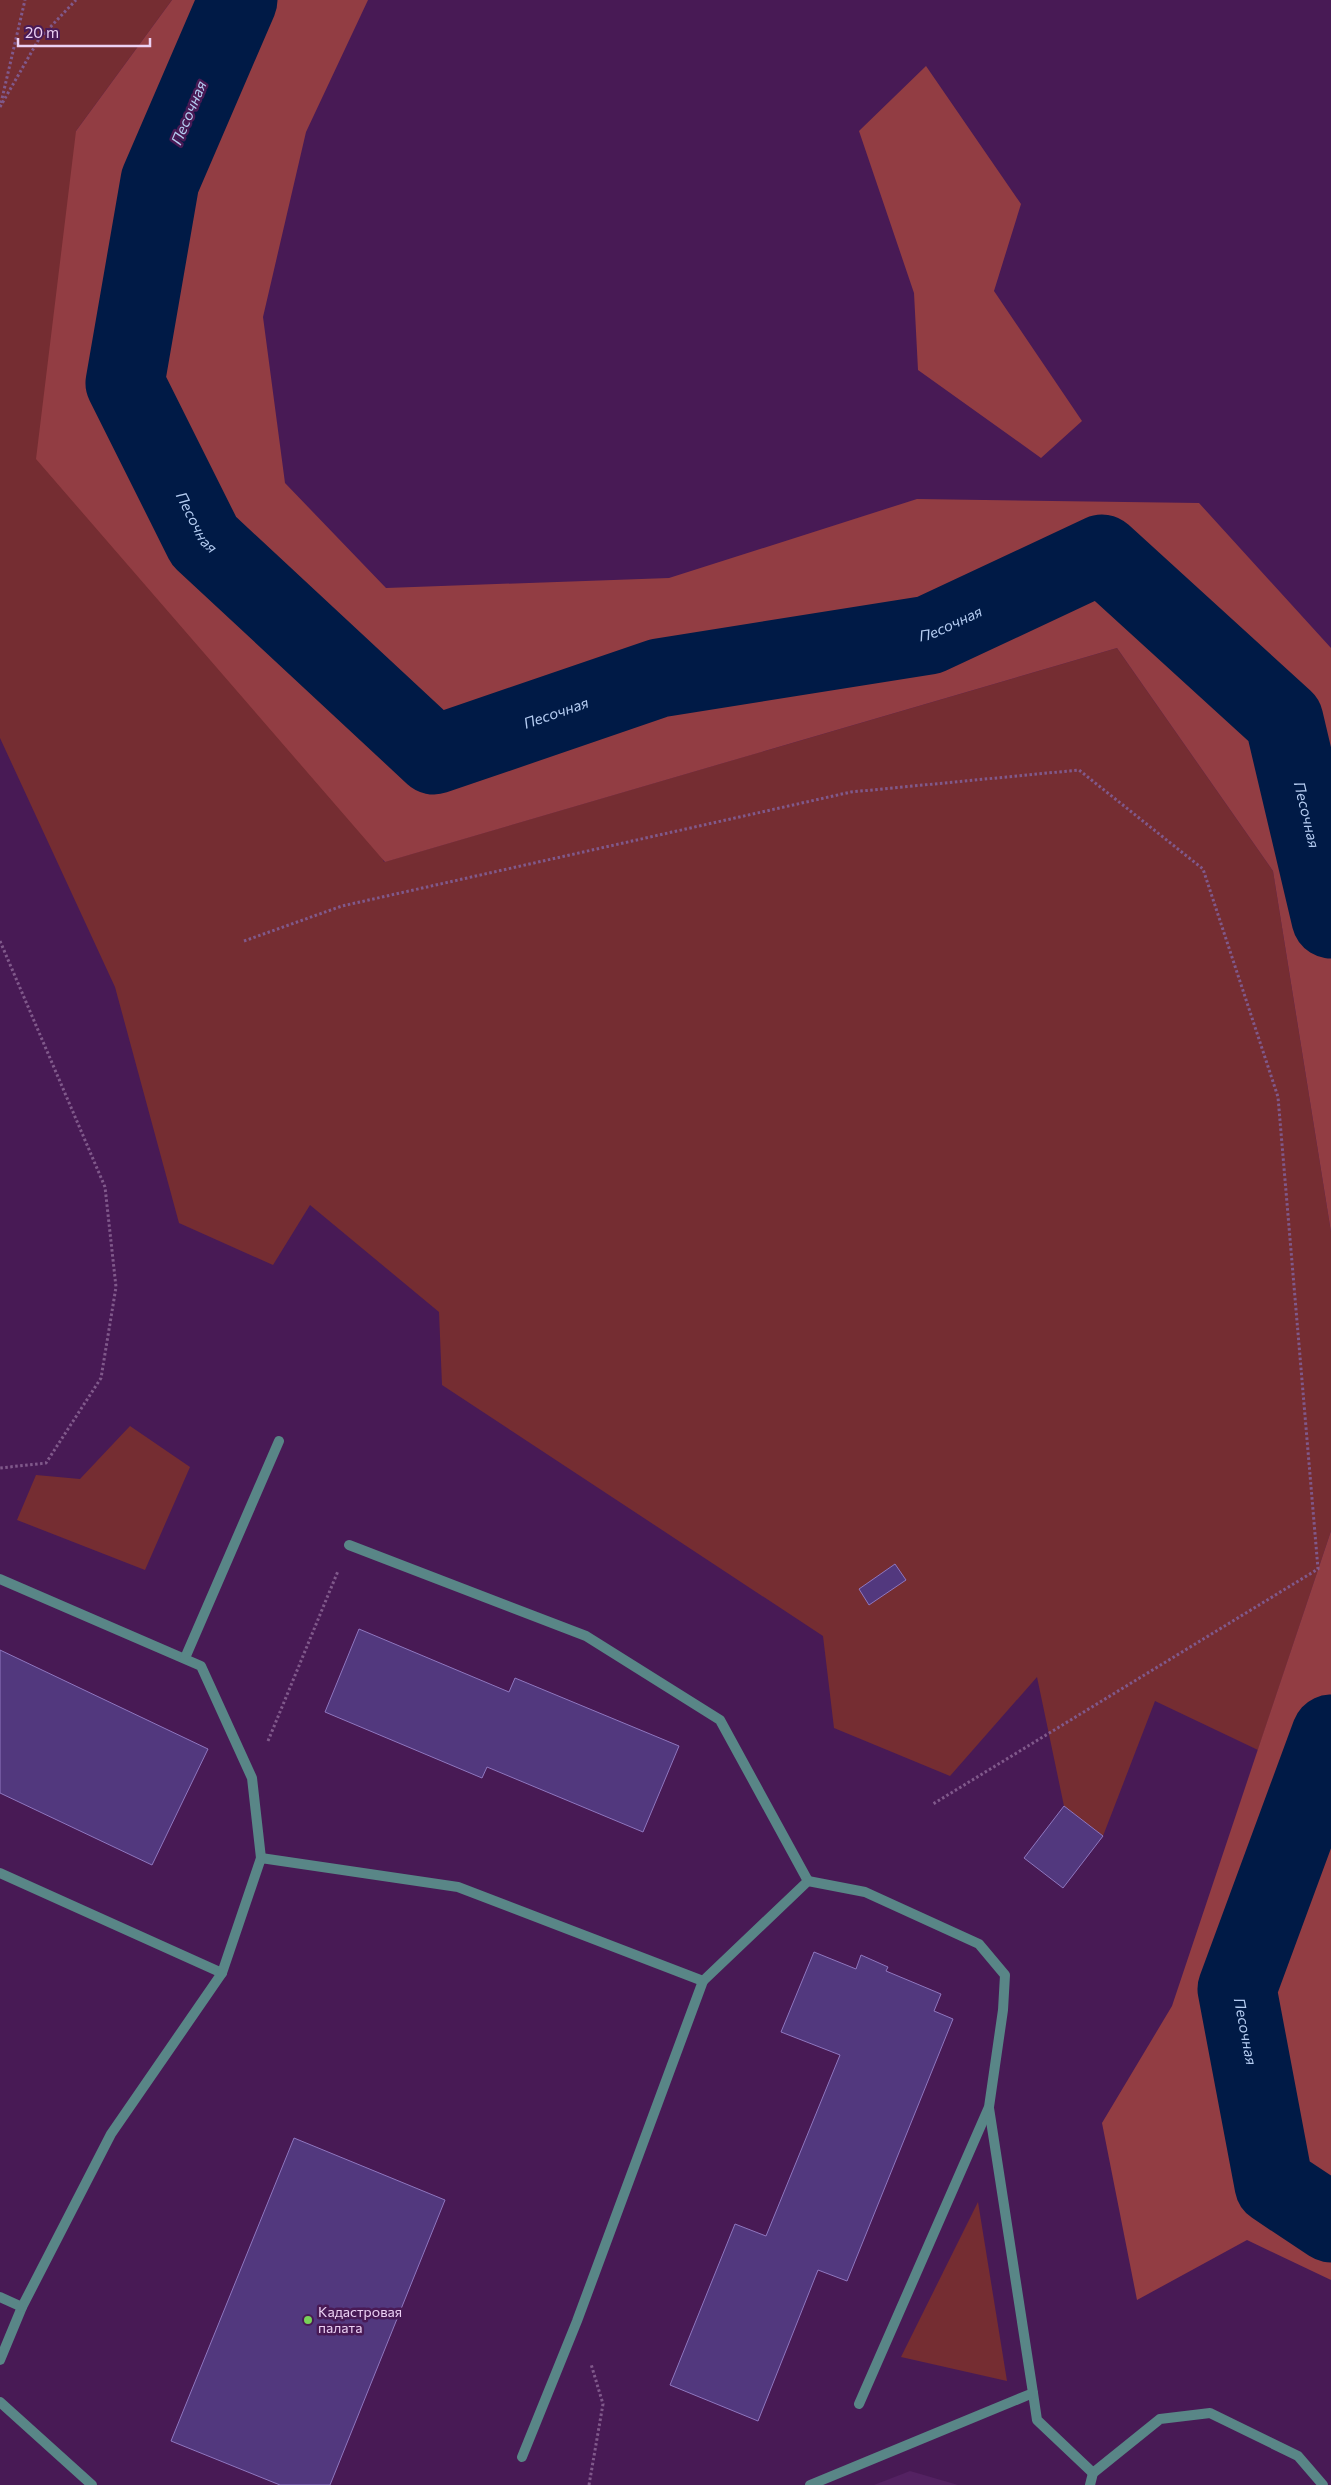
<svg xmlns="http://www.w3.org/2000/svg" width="1331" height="2485" viewBox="0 0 1331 2485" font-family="Commissioner,sans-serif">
<rect width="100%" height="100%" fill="#481a55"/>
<path fill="#542262" d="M910 2471 958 2485H874Z"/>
<g fill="#752d32">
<path d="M0 0H172L76 131 384 862 1117 648 1273 871 1331 1232V1531L1258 1750 1155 1701 1103 1836 1064 1806 1037 1677 950 1776 834 1728 823 1636 442 1385 439 1312 310 1205 273 1265 179 1223 115 987 0 738Z"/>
<path d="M130 1426 190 1467 145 1570 17 1520 36 1475 80 1479Z"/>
<path d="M978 2202 1007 2381 901 2357Z"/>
</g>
<g fill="#923d43">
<path d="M172 0H368L306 132 263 317 285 483 386 588 669 578 917 499 1199 503 1331 648V1232L1273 871 1117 648 385 862 36 459 76 131Z"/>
<path d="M926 66 1021 204 994 291 1082 421 1041 458 918 370 914 293 859 131Z"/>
<path d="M1331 1531V2280L1247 2240 1137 2300 1102 2123 1172 2006Z"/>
</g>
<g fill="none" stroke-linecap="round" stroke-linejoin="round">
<g stroke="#001a46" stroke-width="79">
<path id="s1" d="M238 0 160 181 125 383 204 541 434 755 659 678 929 635 1102 554 1284 720 1331 919"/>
<path id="s2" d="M1331 1734 1237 1989 1274 2185 1331 2223"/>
</g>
</g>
<g fill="#52387e" stroke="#8f77bf">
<path d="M895 1564 906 1580 869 1605 859 1589Z"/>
<path d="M359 1629 509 1692 515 1678 679 1746 643 1832 487 1767 482 1778 325 1712Z"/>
<path d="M0 1650 208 1749 152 1865 0 1793Z"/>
<path d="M1064 1806 1103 1836 1063 1888 1024 1858Z"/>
<path d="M814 1952 856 1969 861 1955 888 1967 886 1971 941 1994 934 2011 953 2019 847 2281 818 2270 758 2421 670 2385 735 2224 766 2236 840 2055 781 2032Z"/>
<path d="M294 2138 445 2200 330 2485H280L171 2441Z"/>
</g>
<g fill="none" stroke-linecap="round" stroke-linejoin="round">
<g stroke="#80598b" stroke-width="3" stroke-dasharray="2.5 2.5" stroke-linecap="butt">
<path d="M1 103 25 0"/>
<path d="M0 107 39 39 76 0"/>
<path d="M0 941 105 1187 116 1287 101 1378 46 1463 0 1468"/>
<path d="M244 941 342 906 851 792 1079 770 1203 869 1278 1097 1318 1569 933 1804"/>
<path d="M268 1741 338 1571"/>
<path d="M589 2485 603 2404 591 2364"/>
</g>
<g stroke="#598687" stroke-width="10">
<path d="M349 1545 586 1636 720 1720 808 1881 703 1981"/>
<path d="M0 1579 201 1666 252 1778 261 1858"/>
<path d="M185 1658 279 1441"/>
<path d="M0 1873 222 1973"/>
<path d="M808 1881 865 1892 979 1944 1005 1975 1003 2010 989 2107 859 2404"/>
<path d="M0 2360 22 2307 111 2134 222 1973 261 1858 458 1887 703 1981 577 2321 522 2457"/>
<path d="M1033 2393 1037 2420 1093 2473"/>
<path d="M0 2402 92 2485"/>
<path d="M810 2485 1033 2393 989 2108"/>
<path d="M1090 2485 1093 2473 1160 2419 1210 2413 1298 2456 1323 2485"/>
</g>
<path stroke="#598687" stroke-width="10" d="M0 2297 22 2307"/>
</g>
<circle fill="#78d258" stroke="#481a55" stroke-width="2" cx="308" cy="2320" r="5"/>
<g text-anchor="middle" stroke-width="5" stroke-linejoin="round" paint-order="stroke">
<g font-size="14" fill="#ecd1f4" stroke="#481a55" text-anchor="start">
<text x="318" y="2317">Кадастровая<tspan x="318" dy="16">палата</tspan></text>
</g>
<g font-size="15" font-style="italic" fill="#b4ccf1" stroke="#481a55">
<text transform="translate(189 113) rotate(-67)" y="5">Песочная</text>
<text dy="5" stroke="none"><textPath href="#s1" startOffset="559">Песочная</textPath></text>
<text dy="5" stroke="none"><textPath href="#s1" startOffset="1428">Песочная</textPath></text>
<text dy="5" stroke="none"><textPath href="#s1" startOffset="1022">Песочная</textPath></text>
<text dy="5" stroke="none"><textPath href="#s1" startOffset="1939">Песочная</textPath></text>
<text dy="5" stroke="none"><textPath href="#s2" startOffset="315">Песочная</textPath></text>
</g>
</g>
<path d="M18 38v8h132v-8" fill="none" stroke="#ecd1f4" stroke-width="2.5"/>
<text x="25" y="38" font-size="15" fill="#ecd1f4" stroke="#481a55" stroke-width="4" paint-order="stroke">20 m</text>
</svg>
